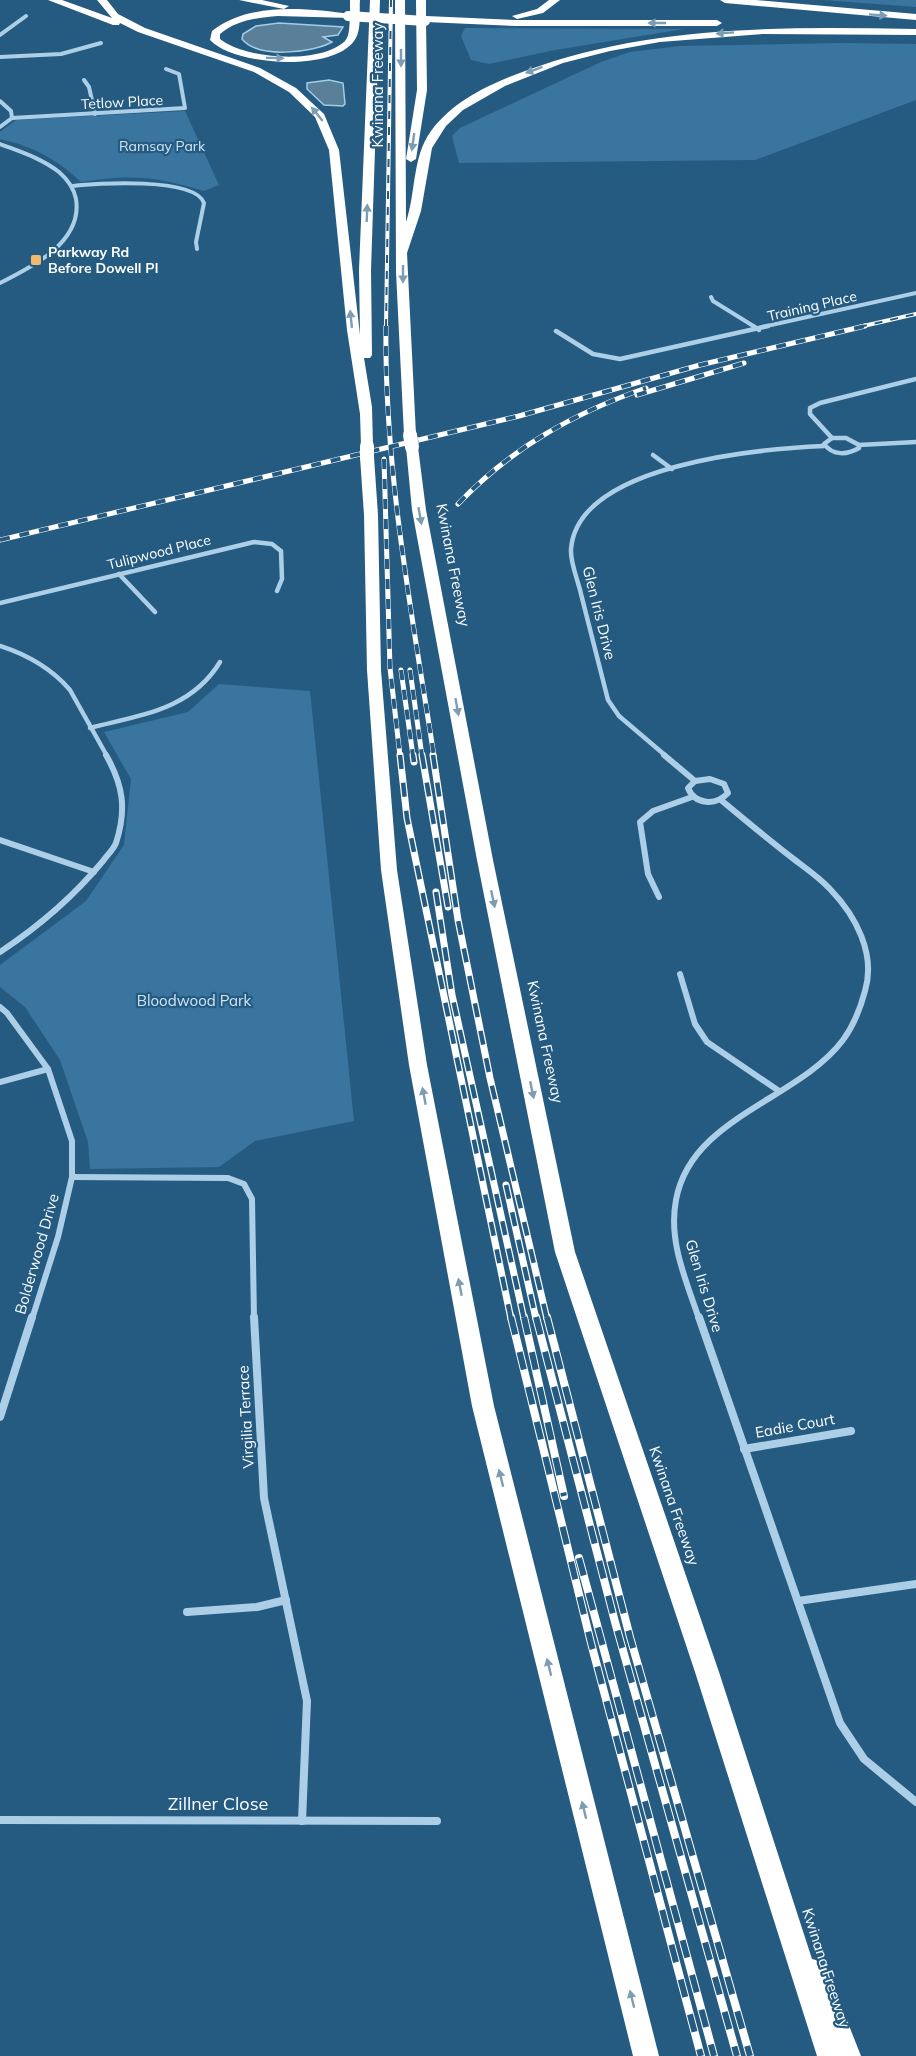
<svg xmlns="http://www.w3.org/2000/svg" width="916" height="2056" viewBox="0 0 916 2056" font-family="Mulish,sans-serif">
<rect width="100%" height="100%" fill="#255b81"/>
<g fill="#39759f">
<path d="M823 0H916V7Z"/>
<path d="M465 28 684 29 555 50 489 64 471 60 461 36Z"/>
<path d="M842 43 916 44V100L755 160 459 163 452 136 460 128 601 62 630 52 680 46Z"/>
<path d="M185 111 219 185 204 191C154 176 132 174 81 182 57 159 32 146 0 139V132L16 120Z"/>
<path d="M219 684 310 691 354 1121 255 1141 219 1167 90 1169 88 1142 60 1060 25 1007 0 987V965L86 901 124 845 131 779 104 732 188 712Z"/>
</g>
<g fill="#597f99" stroke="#a0cce7" stroke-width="1.5">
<path d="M279 23 343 27 338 35 323 37 332 42C312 53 258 59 242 39L243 34 256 26Z"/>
<path d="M329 80 343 83 345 104 343 106 324 105 307 89V83Z"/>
</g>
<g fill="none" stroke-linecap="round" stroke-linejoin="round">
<g stroke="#accfe7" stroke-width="4">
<path d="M0 35 26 16"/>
<path d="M0 57 61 54 101 43"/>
<path d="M84 80 89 87 95 114"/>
<path d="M0 101 11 111 12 118 0 127"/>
<path d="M12 118 185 108 179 74 166 69"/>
<path d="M0 144C21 152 41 158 59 172 67 179 74 189 76 199 83 242 32 267 0 283"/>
<path d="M73 186C96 183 195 177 204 203L196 242 197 249"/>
<path d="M711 297 713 301 755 327"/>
<path d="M762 327 916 293"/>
</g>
<g stroke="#accfe7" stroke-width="4.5">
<path d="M753 326 759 330"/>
<path d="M556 331 593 354 620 359 768 326"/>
<path d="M832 438 810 414V408L820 403 916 379"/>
<path d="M832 438H846L859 445V448C847 455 833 456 824 444Z"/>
<path d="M859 445 916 442"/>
<path d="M653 455 672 469"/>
<path d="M119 574 155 612"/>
<path d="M0 603 254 542 272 544 281 551 282 579 277 591"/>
<path d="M0 646C28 655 51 668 70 690L107 756"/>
<path d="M90 728C140 715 191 710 220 662"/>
<path d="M666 756 619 716 608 700C599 665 590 629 581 594 578 580 570 563 571 549 578 464 759 449 824 446"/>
</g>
<g stroke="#accfe7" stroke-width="6">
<path d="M664 755 695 781"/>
<path d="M710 779 724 784 728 793C716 806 695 805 688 788L695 781Z"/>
<path d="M0 840 94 872"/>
<path d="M659 897 648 874 640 822 653 811 692 797"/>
<path d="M0 952C38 927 74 896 103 861 107 855 114 849 116 843 127 809 123 785 106 755"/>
<path d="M680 974 695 1024 707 1042 779 1091"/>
<path d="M0 1007 7 1013 48 1069 72 1141V1177L58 1237 32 1319"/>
<path d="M0 1082 48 1069"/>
<path d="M72 1177 228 1178 244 1184 252 1199 254 1319"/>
<path d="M699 1319C686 1280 668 1241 676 1200 691 1117 798 1100 843 1040 854 1025 860 1010 865 991 876 954 856 916 830 889 820 878 807 869 795 860 770 841 745 820 721 800"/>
</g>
<g stroke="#accfe7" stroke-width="8">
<path d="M254 1317 264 1498 307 1701 302 1821"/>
<path d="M699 1317 840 1723 864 1759 916 1802"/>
<path d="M0 1417 32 1317"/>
<path d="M744 1449 851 1431"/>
<path d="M798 1601 916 1584"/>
<path d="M187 1612 257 1607 286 1600"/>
<path d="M0 1820 437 1821"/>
</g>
<g fill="#fff" fill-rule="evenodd">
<path d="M48 0H62L112 18 97 0H107L118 14 145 28 260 68 296 88 324 114 339 150 360 335 359 270 370 0H380L371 270 372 355 370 358H364L372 407 373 446 372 449H362L361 446 360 414 347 330 329 150 315 117 289 92 254 72 138 32 120 23 119 25H113Z"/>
<path d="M239 0H262L289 6 284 9Z"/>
<path d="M350 0H360C359 12 362 31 354 41 332 72 234 66 210 40L212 31C248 2 307 8 350 14ZM278 16 350 18C349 26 350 35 345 41 320 65 244 59 220 39V34C237 20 256 18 278 16Z"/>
<path d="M395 0H405L406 222C416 193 412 157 431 131 454 100 490 84 525 71 651 24 784 27 916 29V35L763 34 660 42 610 51 563 63 505 86 463 110 446 126 432 148 421 211 407 253 416 435 410 439 404 435 396 272Z"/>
<path d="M416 0H426V16L516 20H717L722 23 717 26H516L426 22 427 90 416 159 411 162 406 159 417 90Z"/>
<path d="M549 0H560L543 13 517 19 512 16 537 9Z"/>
<path d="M720 0H756L916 14V20L725 3Z"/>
<path d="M412 443 418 447 426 510 493 860 575 1252 719 1672 812 1959 824 1962 861 2056H817L695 1672 555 1252 477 860 412 510 406 447Z"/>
<path d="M367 453 374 457 378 515 381 670 397 870 427 1065 494 1406 659 2056H633L472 1406 409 1065 381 870 367 670 364 515 360 457Z"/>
</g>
<defs>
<g id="rail-far3">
<path d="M386 327 391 0"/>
<path d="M859 327 916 314"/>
</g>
<g id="rail-far2">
<path d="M386 326C384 470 412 614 434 756"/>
<path d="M637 395 744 363"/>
<path d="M384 459 390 668 400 756"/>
<path d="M458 504C511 448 574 413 646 388"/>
<path d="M0 540 519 416 700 365 865 326"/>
<path d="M401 670 413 756"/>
<path d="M410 670 422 756"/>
</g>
<g id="rail-far1">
<path d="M400 755 407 818 511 1319"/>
<path d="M413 755 414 762"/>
<path d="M422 755 448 907"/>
<path d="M433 755 458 920 490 1078 547 1319"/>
<path d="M436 892 452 995 524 1319"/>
<path d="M506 1185 536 1319"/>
</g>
<g id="rail">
<path d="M511 1317 591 1643 701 2056"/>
<path d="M524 1317 564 1496"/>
<path d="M536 1317 615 1622 737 2056"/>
<path d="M547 1317 630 1637 750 2056"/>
<path d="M579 1558 714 2056"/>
</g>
</defs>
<use href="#rail-far3" stroke="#fff" stroke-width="4"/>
<use href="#rail-far2" stroke="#fff" stroke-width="5"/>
<use href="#rail-far1" stroke="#fff" stroke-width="7"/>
<use href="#rail" stroke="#fff" stroke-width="8"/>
<use href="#rail-far3" stroke="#255b81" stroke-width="2" stroke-dasharray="8" stroke-linecap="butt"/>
<use href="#rail-far2" stroke="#255b81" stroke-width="4" stroke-dasharray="10" stroke-linecap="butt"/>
<use href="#rail-far1" stroke="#255b81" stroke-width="4.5" stroke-dasharray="14" stroke-linecap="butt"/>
<use href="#rail" stroke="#255b81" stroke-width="6" stroke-dasharray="18" stroke-linecap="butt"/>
<path stroke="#fff" stroke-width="10" d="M348 16 425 21"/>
<g stroke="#fff" stroke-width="14">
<path d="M410 435 412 447"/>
<path d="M367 446V457"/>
</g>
</g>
<defs><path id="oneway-solid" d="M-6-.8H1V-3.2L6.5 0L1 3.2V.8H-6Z" transform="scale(1.5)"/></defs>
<g fill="#7c9db3">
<use href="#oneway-solid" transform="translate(878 15) rotate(4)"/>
<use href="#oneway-solid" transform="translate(657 23) rotate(180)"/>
<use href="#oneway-solid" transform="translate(725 33) rotate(176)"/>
<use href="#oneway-solid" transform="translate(275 58) rotate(1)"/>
<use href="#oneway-solid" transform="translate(401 58) rotate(90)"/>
<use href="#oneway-solid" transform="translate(534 70) rotate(160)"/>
<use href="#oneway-solid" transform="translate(317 114) rotate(-129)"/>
<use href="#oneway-solid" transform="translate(413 142) rotate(98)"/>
<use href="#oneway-solid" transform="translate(367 213) rotate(-88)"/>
<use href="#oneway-solid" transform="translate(403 274) rotate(90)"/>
<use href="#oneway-solid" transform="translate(351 319) rotate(-96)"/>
<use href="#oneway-solid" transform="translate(420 516) rotate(80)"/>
<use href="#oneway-solid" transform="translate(457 707) rotate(80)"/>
<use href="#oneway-solid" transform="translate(493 899) rotate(78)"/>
<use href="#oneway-solid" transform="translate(532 1090) rotate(78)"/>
<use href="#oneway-solid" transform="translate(424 1096) rotate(-101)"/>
<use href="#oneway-solid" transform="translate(460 1287) rotate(-101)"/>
<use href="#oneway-solid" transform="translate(501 1478) rotate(-104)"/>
<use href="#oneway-solid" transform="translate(549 1667) rotate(-104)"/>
<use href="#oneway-solid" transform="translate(584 1810) rotate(-104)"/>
<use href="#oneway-solid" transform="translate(632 1999) rotate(-104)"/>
</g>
<rect fill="#f1b970" stroke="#255b81" stroke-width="2" x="30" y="254" width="12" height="12" rx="3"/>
<g text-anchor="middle" stroke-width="4.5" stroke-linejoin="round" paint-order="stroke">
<g font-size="14" fill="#fff" stroke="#255b81">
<text transform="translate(122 102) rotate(-3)" y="5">Tetlow Place</text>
<text transform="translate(812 306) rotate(-13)" y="5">Training Place</text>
<text transform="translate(159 552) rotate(-14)" y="5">Tulipwood Place</text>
</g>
<g font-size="14" fill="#d0e6f5" stroke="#255b81">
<text x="162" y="151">Ramsay Park</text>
</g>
<g font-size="14" font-weight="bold" fill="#fff" stroke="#255b81" text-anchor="start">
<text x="48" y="257">Parkway Rd<tspan x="48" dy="16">Before Dowell Pl</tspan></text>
</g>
<g font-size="15" fill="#fff" stroke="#255b81">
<text transform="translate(378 85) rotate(-90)" y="5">Kwinana Freeway</text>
<text transform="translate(453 565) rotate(79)" y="5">Kwinana Freeway</text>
<text transform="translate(599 613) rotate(76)" y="5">Glen Iris Drive</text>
<text transform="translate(545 1042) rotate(78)" y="5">Kwinana Freeway</text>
<text transform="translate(37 1254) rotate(-74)" y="5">Bolderwood Drive</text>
<text transform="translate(704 1286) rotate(73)" y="5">Glen Iris Drive</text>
<text transform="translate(246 1417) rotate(-93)" y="5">Virgilia Terrace</text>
<text transform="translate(795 1426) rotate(-10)" y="5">Eadie Court</text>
<text transform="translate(674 1506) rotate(71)" y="5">Kwinana Freeway</text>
<text transform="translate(826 1968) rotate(72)" y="5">Kwinana Freeway</text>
</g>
<g font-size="15" fill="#d0e6f5" stroke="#255b81">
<text x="194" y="1006">Bloodwood Park</text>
</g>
<g font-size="18" fill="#fff" stroke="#255b81">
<text x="218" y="1810">Zillner Close</text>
</g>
</g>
</svg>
